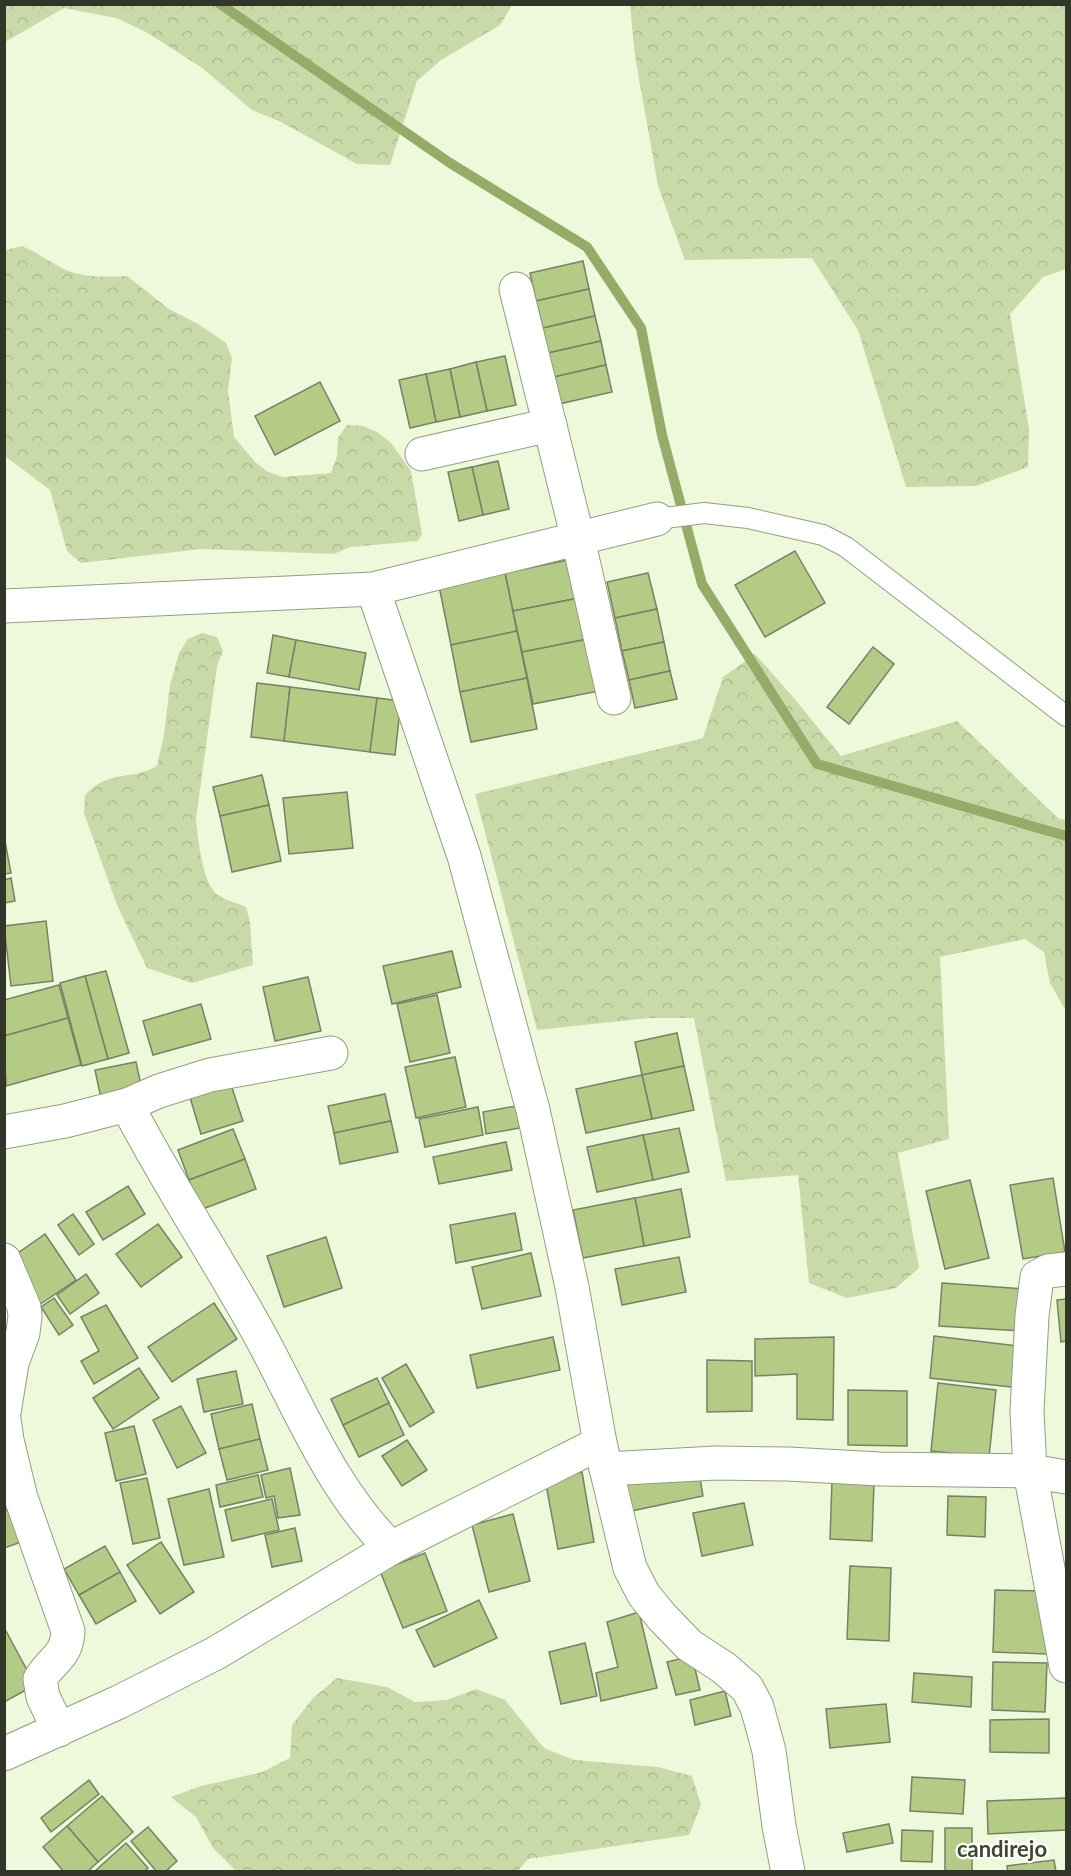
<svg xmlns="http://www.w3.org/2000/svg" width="1071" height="1876" viewBox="0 0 1071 1876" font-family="Lato,sans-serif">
<defs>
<pattern id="forest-crowns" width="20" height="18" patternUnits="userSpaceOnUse" patternTransform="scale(1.5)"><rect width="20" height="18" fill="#c9daa8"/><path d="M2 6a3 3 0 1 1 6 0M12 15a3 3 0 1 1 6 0" fill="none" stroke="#adbc91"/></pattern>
</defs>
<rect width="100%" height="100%" fill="#edf9da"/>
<g fill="url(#forest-crowns)">
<path d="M5 4H512V5L500 25 441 60 417 81 390 165 357 164 281 122 252 110 201 67 146 32 116 18 64 8 5 42Z"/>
<path d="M630 5H1066V269L1043 277 1010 314 1029 429 1028 467 976 486 906 487 858 330 812 258 685 260 658 186 635 56Z"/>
<path d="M22 246C36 252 47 260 60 267 79 278 105 277 127 276L169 309 198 324 226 343 232 358 228 391 234 437 255 462 268 472 283 477 331 473 337 456 338 438 347 425 363 426 377 432 391 443 411 471 422 534 418 541 350 547 334 554 201 549 81 563 67 551 50 490 5 456V250Z"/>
<path d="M202 633 217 637 223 651 217 666 196 819C198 838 202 885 219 896 227 901 237 903 246 907L250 922 253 965 192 983 147 968 117 905 84 813 85 795C111 768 128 782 157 766L164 735 170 685 179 653 188 639Z"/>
<path d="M755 654 793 697 841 756 957 721 1059 819 1066 820V1011L1050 983 1044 952 1025 939 940 957 949 1139 898 1153 919 1268 896 1288 847 1298 809 1283 798 1175 726 1181 694 1018H649L537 1030 475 794 703 738 723 677Z"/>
<path d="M337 1678 387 1687 415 1702 447 1700 476 1689 505 1700 544 1748 574 1760 658 1767 692 1776 701 1805 689 1835 528 1859 518 1871H236L213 1848 196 1817 171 1797 201 1786 262 1772 290 1758 292 1725 313 1698Z"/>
</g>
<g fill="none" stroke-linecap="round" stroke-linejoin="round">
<path stroke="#95ab68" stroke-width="10" d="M220 4 450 163 587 247 641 328 662 435 702 584 817 764 1066 836"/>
</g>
<g fill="#b4cb86" stroke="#778165" stroke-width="1.5">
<path d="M583 261 589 289 536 301 530 273Z"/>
<path d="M589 289 595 316 543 328 536 301Z"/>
<path d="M595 316 601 341 548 353 543 328Z"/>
<path d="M601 341 606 365 554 377 548 353Z"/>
<path d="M505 356 516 405 487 411 476 362Z"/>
<path d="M476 362 487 411 460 417 450 369Z"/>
<path d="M606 365 612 392 559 404 554 377Z"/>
<path d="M450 369 460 417 436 422 426 374Z"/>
<path d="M426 374 436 422 410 428 399 380Z"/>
<path d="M320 382 340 421 275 455 255 416Z"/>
<path d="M498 461 509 509 483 515 472 467Z"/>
<path d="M472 467 483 515 459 521 448 472Z"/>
<path d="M795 551 825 603 765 637 735 585Z"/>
<path d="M572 559 579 598 513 611 505 573Z"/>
<path d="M505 573 517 631 451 645 439 586Z"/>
<path d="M648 573 657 609 615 618 607 582Z"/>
<path d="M579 598 588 639 522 652 513 611Z"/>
<path d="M657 609 664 642 622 651 615 618Z"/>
<path d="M517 631 527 678 460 692 451 645Z"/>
<path d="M273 635 296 640 289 677 267 673Z"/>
<path d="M588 639 599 691 533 704 522 652Z"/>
<path d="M296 640 366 653 359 690 289 677Z"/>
<path d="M664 642 670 671 629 680 622 651Z"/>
<path d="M873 647 894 664 849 724 827 707Z"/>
<path d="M670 671 677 699 635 708 629 680Z"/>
<path d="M527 678 537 729 471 742 460 692Z"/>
<path d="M257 683 290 687 284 741 251 737Z"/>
<path d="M290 687 377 698 370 752 284 741Z"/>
<path d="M377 698 401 701 395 755 370 752Z"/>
<path d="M262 775 269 805 220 816 213 787Z"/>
<path d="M347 792 353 848 289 854 283 798Z"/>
<path d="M269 805 281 861 232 872 220 816Z"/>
<path d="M4 836 11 873 4 874Z"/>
<path d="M11 878 15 901 4 903V880Z"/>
<path d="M46 921 53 981 11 986 4 926Z"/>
<path d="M452 951 461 987 392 1004 383 966Z"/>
<path d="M106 971 129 1053 108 1059 85 976Z"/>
<path d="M85 976 108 1059 82 1066 60 983Z"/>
<path d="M308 977 321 1031 275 1041 263 987Z"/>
<path d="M59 985 68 1018 4 1036V1000Z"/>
<path d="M437 995 450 1053 410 1062 397 1004Z"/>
<path d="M201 1004 211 1039 153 1055 143 1021Z"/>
<path d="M68 1018 81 1065 6 1086 4 1036Z"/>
<path d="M677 1033 684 1066 642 1075 635 1042Z"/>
<path d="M455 1057 466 1107 416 1118 405 1067Z"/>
<path d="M136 1062 142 1090 101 1098 95 1070Z"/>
<path d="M684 1066 694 1110 652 1119 642 1075Z"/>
<path d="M642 1075 652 1119 586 1133 576 1089Z"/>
<path d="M230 1082 243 1121 201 1134 189 1094Z"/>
<path d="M385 1094 391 1121 334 1133 328 1106Z"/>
<path d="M516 1106 520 1128 486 1134 483 1112Z"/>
<path d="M478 1107 483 1135 425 1147 419 1119Z"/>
<path d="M391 1121 398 1152 340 1164 334 1133Z"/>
<path d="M679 1128 689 1172 653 1180 643 1135Z"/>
<path d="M233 1129 245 1159 189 1180 178 1150Z"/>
<path d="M643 1135 653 1180 597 1192 587 1147Z"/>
<path d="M506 1142 512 1170 439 1184 433 1157Z"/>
<path d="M245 1159 256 1189 200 1210 189 1180Z"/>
<path d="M1053 1178 1065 1252 1023 1259 1010 1185Z"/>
<path d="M970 1180 989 1258 945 1269 926 1191Z"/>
<path d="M128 1186 145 1214 103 1240 86 1212Z"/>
<path d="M681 1189 690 1237 644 1246 635 1198Z"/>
<path d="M635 1198 644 1246 583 1258 573 1210Z"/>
<path d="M515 1213 522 1250 456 1263 450 1225Z"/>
<path d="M73 1214 94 1244 79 1255 58 1225Z"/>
<path d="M158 1224 182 1257 141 1287 116 1254Z"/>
<path d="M45 1234 76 1280 39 1305 8 1260Z"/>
<path d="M326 1237 342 1288 284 1307 267 1256Z"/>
<path d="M531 1253 541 1296 482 1309 472 1267Z"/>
<path d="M679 1257 686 1292 622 1305 615 1269Z"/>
<path d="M86 1274 99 1293 70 1314 57 1295Z"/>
<path d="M942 1283 1025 1289 1022 1331 939 1326Z"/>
<path d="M54 1298 73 1325 59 1335 41 1307Z"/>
<path d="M1066 1299V1341L1061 1342 1057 1300Z"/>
<path d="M214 1303 237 1339 172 1382 148 1347Z"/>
<path d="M106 1305 138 1358 94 1384 81 1361 99 1351 81 1317Z"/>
<path d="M934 1336 1026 1347 1021 1388 930 1378Z"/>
<path d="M553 1337 560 1370 477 1388 470 1355Z"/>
<path d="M834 1337 833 1420 797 1419V1374L755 1376V1339Z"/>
<path d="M707 1360 752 1361V1411L707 1412Z"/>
<path d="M406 1364 434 1412 410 1427 382 1378Z"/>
<path d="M139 1368 159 1398 113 1429 93 1398Z"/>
<path d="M236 1371 243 1404 204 1412 197 1379Z"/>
<path d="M377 1378 389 1403 343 1425 331 1399Z"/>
<path d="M938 1383 996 1390 989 1457 931 1451Z"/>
<path d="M848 1390 907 1391V1446L848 1445Z"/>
<path d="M389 1403 404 1435 359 1457 343 1425Z"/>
<path d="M252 1404 260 1439 219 1449 211 1414Z"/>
<path d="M181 1406 206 1453 177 1468 153 1420Z"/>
<path d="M134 1426 146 1474 116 1481 105 1433Z"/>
<path d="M260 1439 268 1470 227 1480 219 1449Z"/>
<path d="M407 1440 427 1470 402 1486 382 1456Z"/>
<path d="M698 1467 703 1496 631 1511 624 1481Z"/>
<path d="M290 1468 300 1515 278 1518 274 1496 266 1498 261 1475Z"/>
<path d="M582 1472 594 1542 558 1549 545 1479Z"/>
<path d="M258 1475 263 1497 220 1507 216 1485Z"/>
<path d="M147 1478 160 1538 133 1544 120 1483Z"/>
<path d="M832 1481 874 1483 872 1541 830 1539Z"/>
<path d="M209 1489 224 1557 184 1565 168 1499Z"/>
<path d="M948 1496 986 1497 985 1537 947 1535Z"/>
<path d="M272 1499 279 1530 232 1541 225 1510Z"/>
<path d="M744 1503 753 1545 702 1556 693 1513Z"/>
<path d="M19 1506 30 1539 4 1548V1511Z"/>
<path d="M513 1514 530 1581 489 1592 472 1525Z"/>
<path d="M295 1528 302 1561 272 1567 265 1535Z"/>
<path d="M161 1542 194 1592 160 1614 127 1565Z"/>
<path d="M105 1546 120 1572 79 1595 64 1569Z"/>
<path d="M425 1553 447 1611 403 1628 380 1571Z"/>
<path d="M850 1566 891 1568 889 1641 847 1639Z"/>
<path d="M120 1572 136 1601 96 1624 79 1595Z"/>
<path d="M995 1590 1048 1591 1047 1654 993 1652Z"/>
<path d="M479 1600 497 1638 434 1667 416 1630Z"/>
<path d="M639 1612 657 1688 601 1701 596 1673 618 1667 607 1622Z"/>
<path d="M6 1631 35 1685 6 1701 4 1698V1632Z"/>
<path d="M585 1643 597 1696 561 1704 549 1652Z"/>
<path d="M692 1656 700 1690 676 1695 667 1662Z"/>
<path d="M993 1662 1047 1663 1045 1712 992 1710Z"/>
<path d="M914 1673 972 1677 971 1707 912 1702Z"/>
<path d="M725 1691 731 1716 695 1725 690 1700Z"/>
<path d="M886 1704 890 1742 830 1748 826 1709Z"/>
<path d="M1049 1719V1753L990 1752V1720Z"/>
<path d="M912 1777 965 1780 963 1814 910 1811Z"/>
<path d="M89 1780 99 1794 51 1832 41 1818Z"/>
<path d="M102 1796 133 1832 98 1862 67 1826Z"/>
<path d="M1066 1798V1830L988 1834 987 1801Z"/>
<path d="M889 1824 893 1843 847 1852 843 1833Z"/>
<path d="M67 1826 98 1862 87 1872H64L43 1847Z"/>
<path d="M148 1827 177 1861 165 1872H157L131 1841Z"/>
<path d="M945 1828H972V1872L945 1871Z"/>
<path d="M902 1830 933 1831 932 1862 901 1861Z"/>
<path d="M126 1843 148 1868 144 1872H94Z"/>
<path d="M1054 1860 1056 1872H1008L1007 1866Z"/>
</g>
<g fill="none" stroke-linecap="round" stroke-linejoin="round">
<defs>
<path id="service" d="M657 519 704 513 748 518 823 535 846 547 1066 716"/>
<g id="minor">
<path d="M516 289 578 539 614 698"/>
<path d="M422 454 550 425"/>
<path d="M373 589 464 856 533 1110 572 1287 600 1443 630 1568 644 1595 662 1617 689 1645 724 1668 747 1688 757 1707 769 1751 779 1826 788 1872"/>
<path d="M4 606 373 589 657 519"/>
<path d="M127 1105 159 1091 210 1075 331 1053"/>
<path d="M4 1132 65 1121 127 1105C165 1179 211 1248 252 1321 296 1398 327 1485 391 1548"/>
<path d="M4 1260 24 1307 25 1316 23 1333 12 1363 4 1413"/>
<path d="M1066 1269 1048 1271 1037 1277 1032 1316 1027 1411 1030 1471 1066 1666"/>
<path d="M4 1419 7 1440 21 1498 68 1631C67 1657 51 1660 40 1679L43 1697 59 1730"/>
<path d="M606 1469 716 1463 788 1464 880 1469 1030 1471 1066 1477"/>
<path d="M4 1754 119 1702 216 1653 391 1548 600 1443"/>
</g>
</defs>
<use href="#service" stroke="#939e81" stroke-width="22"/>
<use href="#minor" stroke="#939e81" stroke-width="35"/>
<use href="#service" stroke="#fff" stroke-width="20"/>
<use href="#minor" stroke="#fff" stroke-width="33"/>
</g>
<g text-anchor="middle" stroke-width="4.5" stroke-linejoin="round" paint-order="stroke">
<g font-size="22" font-weight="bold" fill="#3e472d" stroke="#fff">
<text x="1002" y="1857">candirejo</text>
</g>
</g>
<rect width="1071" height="1876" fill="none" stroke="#32362a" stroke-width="12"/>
</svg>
